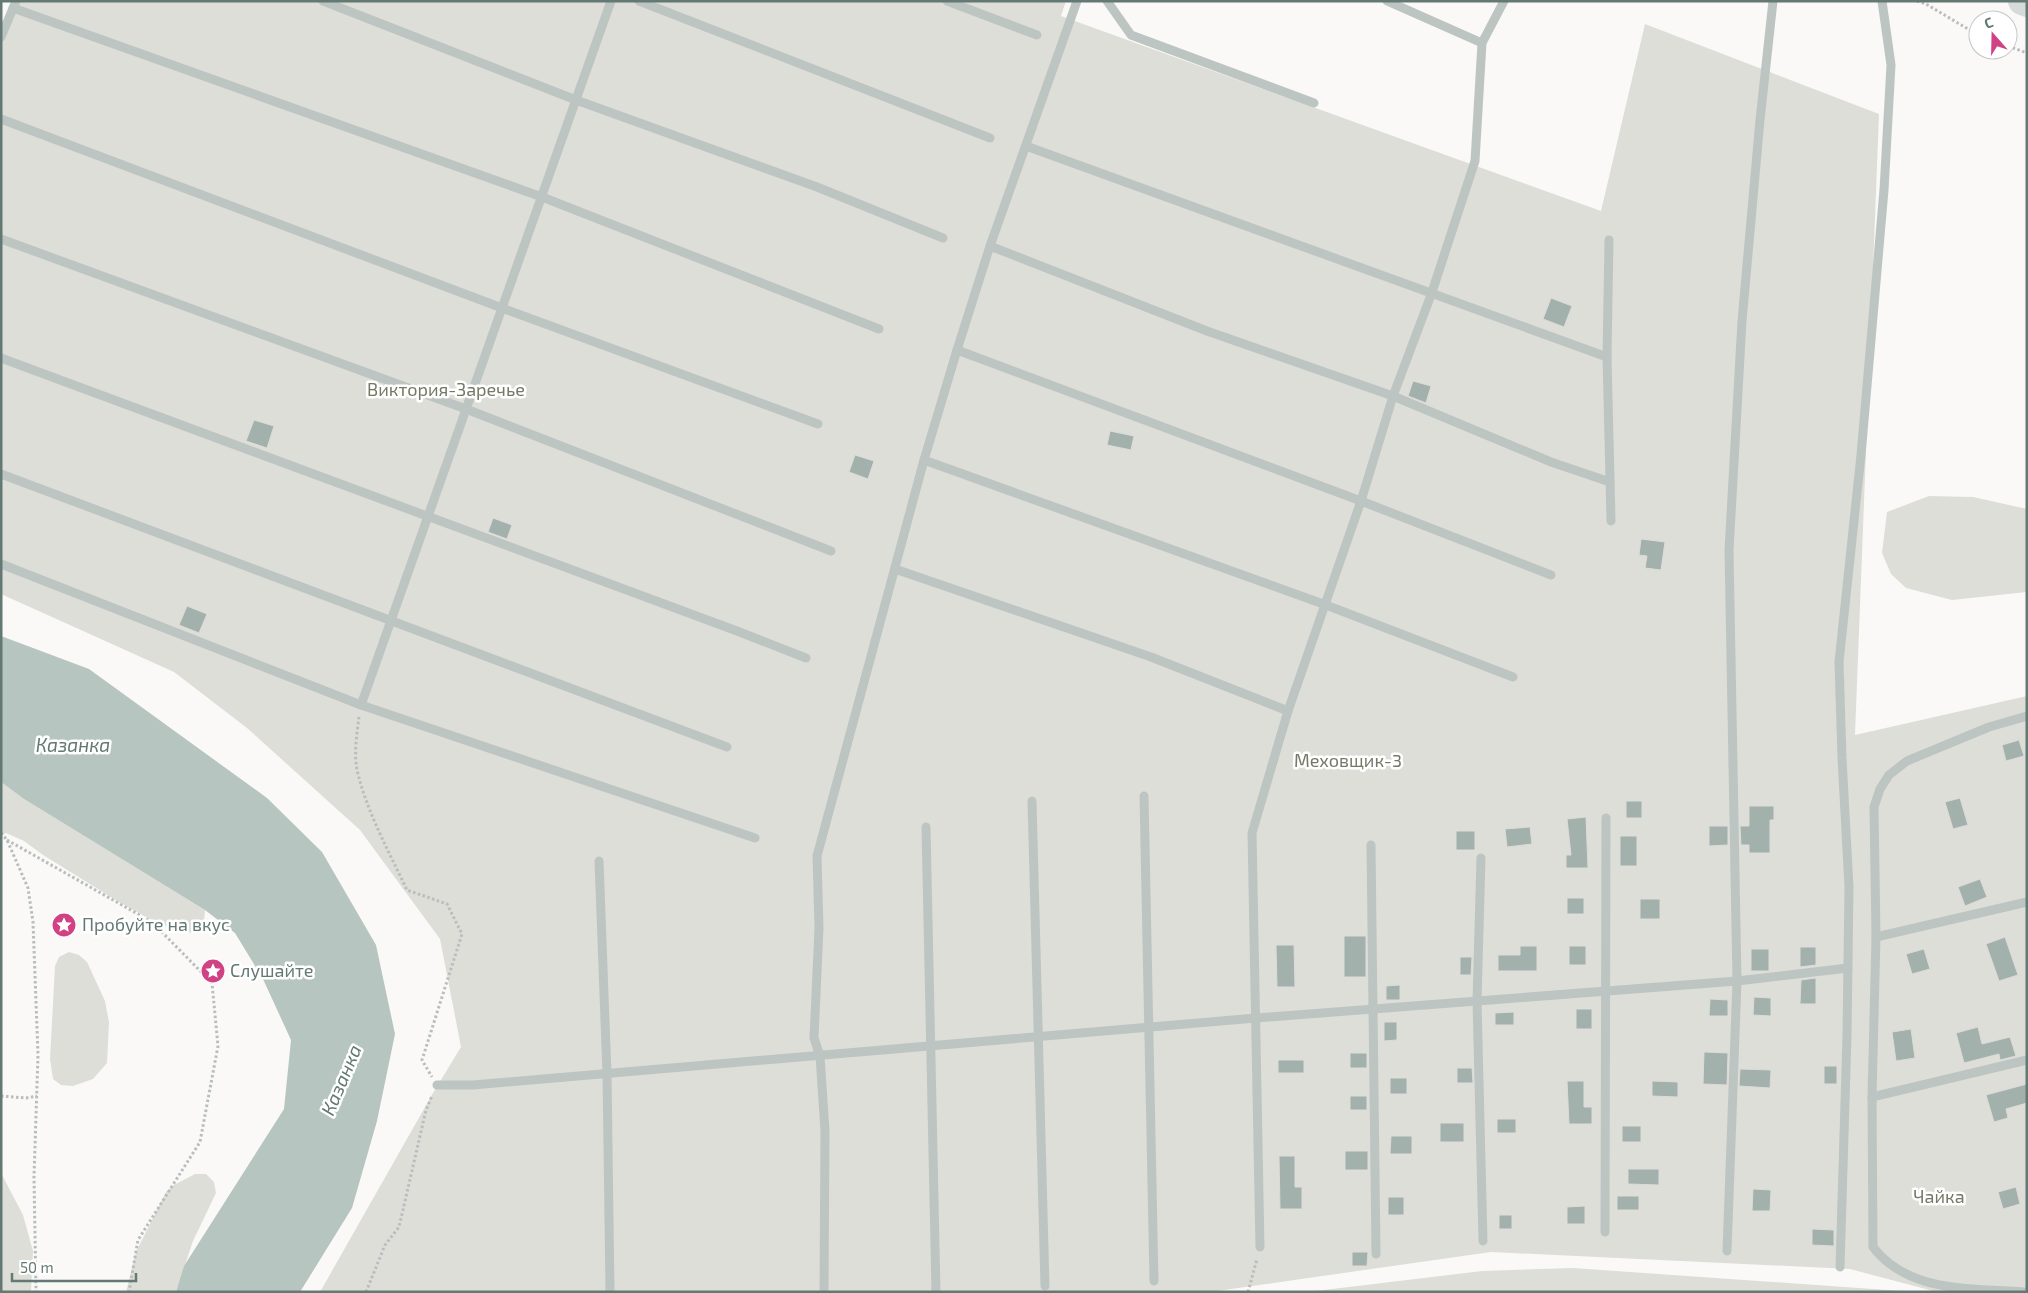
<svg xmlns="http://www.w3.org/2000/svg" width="2028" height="1293" viewBox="0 0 2028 1293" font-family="'Exo 2',sans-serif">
<rect width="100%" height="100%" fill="#faf9f8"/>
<g fill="#deded8">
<path d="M21 1H1066L1061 16 1601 211 1645 24 1879 114 1855 735 2027 696V1292H1937L1850 1269 1491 1252 1210 1292H320L433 1093 461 1047 440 939 360 830 247 728 174 672 1 594V37Z"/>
<path d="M1929 496 1973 497 2027 509V592L1952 600 1906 588 1891 574 1882 553 1887 512Z"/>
<path d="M1 782 24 799 205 910 204 923 192 933 161 925 119 902 43 855 24 841 6 833 1 835Z"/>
<path d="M69 952 79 955 87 962 105 1001 109 1022 107 1063 93 1079 73 1086 61 1085 53 1079 50 1059 55 966 59 957Z"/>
<path d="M1 1173 23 1215 33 1251 31 1292H1Z"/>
<path d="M195 1174H206L214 1182 216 1193 193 1241 176 1292H126L136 1252 166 1192 174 1185Z"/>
<path d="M1573 1268 1916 1292H1307L1482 1271Z"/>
</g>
<path fill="#b6c5bf" d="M1 636 89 669 267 798 322 852 376 945 395 1034 377 1121 352 1208 300 1292H176L184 1266 284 1109 291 1040 263 979 235 933 205 910 24 799 1 782Z"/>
<g fill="#a3b1ad" stroke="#dcdbda">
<path d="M1551 298 1572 306 1564 327 1543 319Z"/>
<path d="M1413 381 1431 386 1426 403 1408 396Z"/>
<path d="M254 420 274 426 267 448 246 441Z"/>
<path d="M1110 431 1134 436 1131 450 1107 445Z"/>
<path d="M855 455 874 461 868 479 849 472Z"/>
<path d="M493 518 512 525 507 539 488 532Z"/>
<path d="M1641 539 1665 542 1661 570 1645 568 1647 556 1639 555Z"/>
<path d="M187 606 207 614 199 633 179 625Z"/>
<path d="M2019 740 2024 756 2006 761 2002 745Z"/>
<path d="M1960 798 1968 825 1953 829 1945 802Z"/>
<rect x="1626" y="801" width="16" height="17"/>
<path d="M1749 806H1774V820H1770V853H1749V845H1741L1740 826H1749Z"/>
<path d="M1586 817 1588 868H1566V855H1571L1567 819Z"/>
<path d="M1709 826H1728V845L1709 846Z"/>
<path d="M1530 827 1532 844 1507 847 1505 829Z"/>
<rect x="1456" y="831" width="19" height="19"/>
<rect x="1620" y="836" width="17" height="30"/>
<path d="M1980 879 1987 897 1965 906 1958 887Z"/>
<rect x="1567" y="898" width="17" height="16"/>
<rect x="1640" y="899" width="20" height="20"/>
<rect x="1344" y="936" width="22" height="41"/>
<path d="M2005 937 2018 975 1999 981 1986 944Z"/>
<path d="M1276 945H1294L1295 987H1277Z"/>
<path d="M1520 946H1537V971H1498V955H1520Z"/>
<rect x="1569" y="946" width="17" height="19"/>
<path d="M1800 947H1816V965L1800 967Z"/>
<rect x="1751" y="949" width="18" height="22"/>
<path d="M1924 949 1930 969 1912 974 1906 954Z"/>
<path d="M1460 957H1472L1471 975H1460Z"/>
<path d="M1816 978V1004H1800L1801 980Z"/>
<path d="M1400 985V1000H1386V986Z"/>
<path d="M1754 997 1771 998V1016L1753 1015Z"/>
<path d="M1710 999 1728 1000V1016H1709Z"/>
<rect x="1576" y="1009" width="16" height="20"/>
<path d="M1514 1012V1025H1495V1013Z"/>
<path d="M1384 1022H1397V1040L1384 1041Z"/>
<path d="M1978 1027 1982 1044 2010 1037 2016 1056 2000 1060 1999 1054 1964 1063 1956 1033Z"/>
<path d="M1911 1029 1915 1058 1896 1061 1892 1032Z"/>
<path d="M1704 1052 1728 1053 1727 1085 1703 1084Z"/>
<rect x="1350" y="1053" width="17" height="15"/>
<rect x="1278" y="1060" width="26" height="13"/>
<rect x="1824" y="1066" width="13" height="18"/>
<path d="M1457 1068H1472L1473 1083H1457Z"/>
<path d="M1740 1069 1771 1070 1770 1088 1739 1086Z"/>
<rect x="1390" y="1078" width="17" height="16"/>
<path d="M1567 1081H1584V1107H1592V1124H1569Z"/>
<path d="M1652 1081 1678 1082V1097L1652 1096Z"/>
<path d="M2027 1084V1103L2006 1109 2008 1118 1994 1122 1986 1095Z"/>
<rect x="1350" y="1096" width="17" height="14"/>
<rect x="1497" y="1119" width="19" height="14"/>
<rect x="1440" y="1123" width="24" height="19"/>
<rect x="1622" y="1126" width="19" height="16"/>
<path d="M1391 1136H1412V1154H1390Z"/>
<rect x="1345" y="1151" width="23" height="19"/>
<path d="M1279 1156H1295V1187H1302V1209H1280Z"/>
<path d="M1628 1169H1659V1185L1628 1184Z"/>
<path d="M2016 1187 2020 1204 2003 1209 1998 1192Z"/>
<path d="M1753 1189 1771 1190 1770 1211H1752Z"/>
<rect x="1617" y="1196" width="22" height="14"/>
<rect x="1388" y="1197" width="16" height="18"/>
<path d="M1585 1206V1224H1567V1207Z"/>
<rect x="1499" y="1215" width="13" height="14"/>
<path d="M1812 1229 1834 1230V1246L1812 1245Z"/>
<path d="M1352 1252H1368L1367 1266H1352Z"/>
</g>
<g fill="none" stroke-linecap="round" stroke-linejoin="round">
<g stroke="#b8bebd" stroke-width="3" stroke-dasharray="2.5 2.5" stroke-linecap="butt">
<path d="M1917 1 1926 4 1978 35"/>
<path d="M2008 46 2027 53"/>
<path d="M359 717C357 734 353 756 358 774 368 814 389 852 407 890L447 904 462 934 422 1060 432 1077"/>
<path d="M1 833 7 840 28 888 33 922 38 1055 34 1177 36 1292"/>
<path d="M7 840 152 922 212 983 218 1046 200 1142 138 1240 129 1292"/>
<path d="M1 1096 26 1098 37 1096"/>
<path d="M366 1292 385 1245 399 1227 426 1110 432 1096"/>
<path d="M1248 1292 1257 1259"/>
</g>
<g stroke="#bdc5c3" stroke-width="9">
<path d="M323 1 576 100 817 187 943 238"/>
<path d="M639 1 990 138"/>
<path d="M947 1 1037 35"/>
<path d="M1107 1 1131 35 1314 103"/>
<path d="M13 8 542 197 879 329"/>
<path d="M1 37 16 1"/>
<path d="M1482 43 1504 1"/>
<path d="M1 119 502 308 818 424"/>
<path d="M1026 146 1607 357"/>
<path d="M1 239 466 409 831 551"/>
<path d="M1609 240 1607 357 1611 521"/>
<path d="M990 246 1207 331 1393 396 1551 462 1610 482"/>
<path d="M957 350 1361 501 1551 575"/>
<path d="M1 358 737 631 806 658"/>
<path d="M924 460 1326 605 1513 677"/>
<path d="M1 474 727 747"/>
<path d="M1 564 361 705 755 838"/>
<path d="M895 569 1151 657 1288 711"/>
<path d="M361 705 611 1"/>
<path d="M1144 796 1154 1281"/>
<path d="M1032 801 1045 1286"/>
<path d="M926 827 936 1292"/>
<path d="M1371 845 1376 1254"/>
<path d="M1481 858 1477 1001 1483 1241"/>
<path d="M599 861 607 1074 610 1292"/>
<path d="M1876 937 2027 902"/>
<path d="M437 1085H473L1256 1018 1737 981 1848 968"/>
<path d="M1872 1097 2027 1060"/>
<path d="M1605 1232 1606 818"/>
<path d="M1260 1247 1252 833 1288 711 1361 501 1393 396 1431 295 1475 161 1482 43 1387 1"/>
<path d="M1727 1251 1737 981 1729 550 1742 321 1760 120 1773 1"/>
<path d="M1840 1267 1847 1036 1849 887 1842 758 1839 662 1861 455 1884 190 1891 65 1882 1"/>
<path d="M824 1292 825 1131 820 1056 814 1038 819 928 817 856 924 460 957 350 990 246 1077 1"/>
<path d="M2024 1292C1971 1288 1908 1293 1873 1247L1872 1097 1876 937 1874 807 1880 789 1889 775 1907 761 1989 727 2027 716"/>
</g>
<path stroke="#d6dbda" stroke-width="28" d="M2022 1 2027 3"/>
</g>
<defs>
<symbol id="sight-disc" viewBox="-11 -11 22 22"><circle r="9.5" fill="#d04284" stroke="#fff"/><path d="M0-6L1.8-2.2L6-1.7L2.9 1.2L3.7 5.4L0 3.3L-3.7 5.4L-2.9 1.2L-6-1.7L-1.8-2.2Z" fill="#fff"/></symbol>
</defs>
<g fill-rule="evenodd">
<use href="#sight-disc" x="50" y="911" width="28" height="28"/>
<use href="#sight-disc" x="199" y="957" width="28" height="28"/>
</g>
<g text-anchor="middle" stroke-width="5" stroke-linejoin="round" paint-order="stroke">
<g font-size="18" fill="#767866" stroke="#fff">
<text x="446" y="396">Виктория-Заречье</text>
<text x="1348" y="767">Меховщик-3</text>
<text x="1939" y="1203">Чайка</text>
</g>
<g font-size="18" fill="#647974" stroke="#fff" text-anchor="start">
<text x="82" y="931">Пробуйте на вкус</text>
<text x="230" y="977">Слушайте</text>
</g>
<g font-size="19" font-style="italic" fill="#637970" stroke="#fff">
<text x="73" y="752">Казанка</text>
<text transform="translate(341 1080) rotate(-67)" y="7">Казанка</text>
</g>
</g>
<rect width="2028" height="1293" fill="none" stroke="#647974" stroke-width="5"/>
<g transform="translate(1993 35) rotate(340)"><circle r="24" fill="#ffffff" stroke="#c1c9c7"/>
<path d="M0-4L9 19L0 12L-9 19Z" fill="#d04284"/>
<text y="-8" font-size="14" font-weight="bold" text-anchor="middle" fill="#647974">С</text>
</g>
<path d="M12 1273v8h124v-8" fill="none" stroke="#647974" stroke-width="2.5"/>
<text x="20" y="1273" font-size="15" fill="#647974" stroke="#ffffff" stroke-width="4" paint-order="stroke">50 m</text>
</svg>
